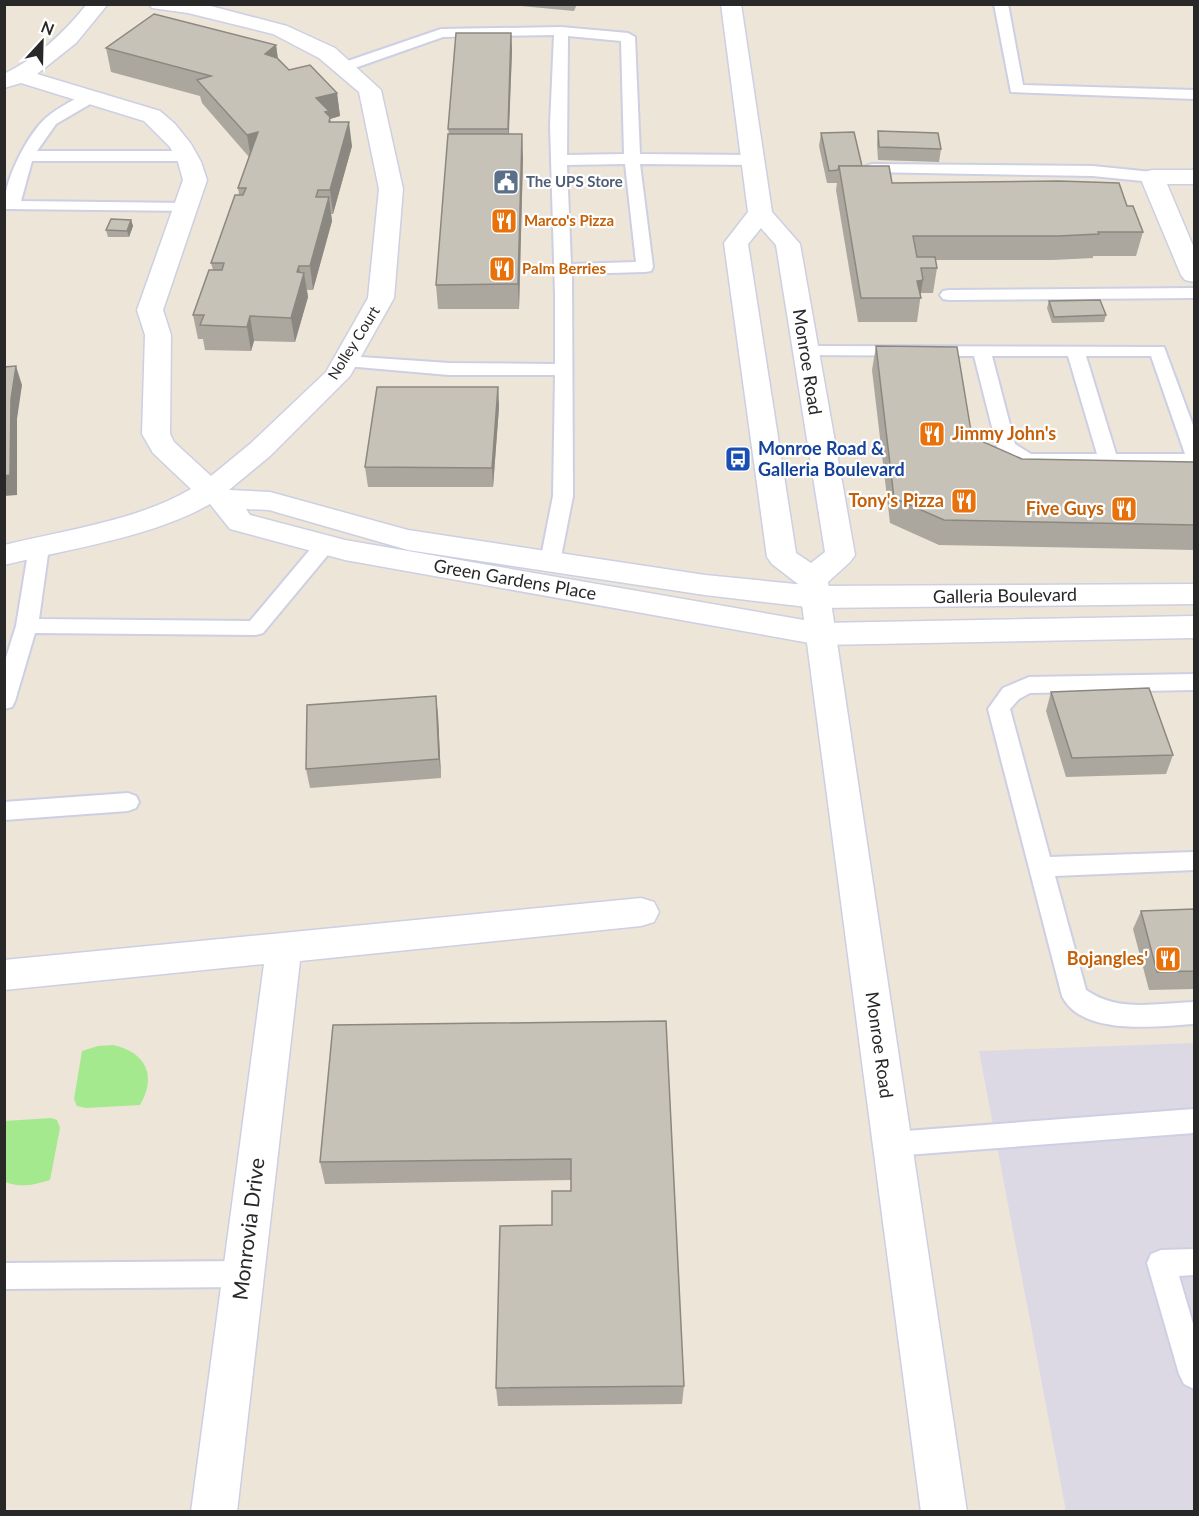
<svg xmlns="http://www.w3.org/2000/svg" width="1199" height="1516" viewBox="0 0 1199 1516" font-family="Lato,sans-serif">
<rect width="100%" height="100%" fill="#ece5d8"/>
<path fill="#ddd9e4" d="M1194 1043V1511H1066L979 1051Z"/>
<g fill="#a4e98e">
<path d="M113 1045C146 1052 157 1076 140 1105L86 1108 77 1106 74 1099 82 1051 98 1046Z"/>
<path d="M51 1118 57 1120 60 1128 50 1180C34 1185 21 1188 5 1182V1121Z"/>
</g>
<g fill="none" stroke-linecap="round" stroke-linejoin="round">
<defs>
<g id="lane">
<path d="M994 4H1008L1023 85 1194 90V99L1011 92Z"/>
<path d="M561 27 628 33 635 37 640 154 754 155 762 160 754 165 640 164 653 267 651 271 645 272 572 274 573 496 560 562 557 567 550 569 543 567 540 562 553 496 555 375H449L346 366 340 365 337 361 340 357 346 356 449 363 555 364V294L550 125 554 35 443 37 349 70 344 71 337 67 339 64 441 29ZM568 36 621 41 624 154 567 155ZM625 164 636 262 571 264 567 165Z"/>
<path d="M92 92 100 97 97 100 56 124 37 151H187L195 156 187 161H32L21 201 187 203 195 208 193 211 5 209C1 185 28 133 47 117 58 108 78 96 92 92Z"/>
<path d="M872 164 1093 166 1152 172 1160 177 1152 182 1093 176 866 172 864 169 866 166Z"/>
<path d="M1194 288V298L949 300 943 299 940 295 943 291 949 290Z"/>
<path d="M804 346 1164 347 1194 428V466L1020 464 999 451 997 447 974 356 798 355 795 351 798 347ZM992 356H1068L1097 454H1031L1015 444ZM1086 356H1151L1185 454H1116Z"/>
<path d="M325 538 332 540 335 545 332 550 263 633 256 635 35 633 15 701 12 707 4 709V664L16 626 29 547 32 542 39 540 46 542 49 547 39 619 250 621 318 540Z"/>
<path d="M1194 674V690L1030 693 1019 699 1010 709 1050 857 1194 852V870L1055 876 1086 990C1119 1013 1156 1003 1194 1002V1024C1158 1026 1082 1037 1062 996L988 709 1003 688 1029 677Z"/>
<path d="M128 793 136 796 139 802 136 808 128 811 4 820V802Z"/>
<path d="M1194 1109V1133L893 1156 884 1153 880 1144 884 1135 893 1132Z"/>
<path d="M1194 1249V1275L1179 1276 1194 1327V1389L1184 1384 1179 1374 1147 1263 1151 1254 1161 1250Z"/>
<path d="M243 1261 253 1264 257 1274 253 1284 243 1287 4 1289V1263Z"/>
</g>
<g id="street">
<path d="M87 4H108L76 43 37 74 160 111 175 124 191 144 201 162 207 180 163 310 171 335 170 434 174 442 211 476 250 444 326 372 368 298 379 189 359 92 319 58 273 34 188 13 152 8 149 4H203L287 26 335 48 381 90 403 189 394 298 350 376 270 456 229 490 270 492 408 530 705 575 816 586 1194 584V604L816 608 705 595 408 550 269 510 246 509 250 515 345 540 821 623 1194 616V638L821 645 345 560 230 529 210 504C153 537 68 549 4 565V545C66 530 136 521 191 489L153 453 142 434 145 335 137 310 183 180 178 162 170 147 144 121 21 83 4 88V74C37 58 64 33 87 4Z"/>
<path d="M1152 170H1194V184H1167L1194 248V282L1185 280 1181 275 1140 177 1144 172Z"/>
<path d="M641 898 654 902 659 912 654 922 641 926 300 961 237 1512H191L264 964 4 990V960Z"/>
</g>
<path id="secondary" d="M721 4H741L772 212 800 244 855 555 850 562 828 582 967 1512H921L801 597 798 584 772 564 767 557 724 243 748 212ZM761 228 776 245 825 552 811 563 796 553 748 244Z"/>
</defs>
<use href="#lane" stroke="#cdcfe3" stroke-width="4"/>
<use href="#street" stroke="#cdcfe3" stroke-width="3"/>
<use href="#secondary" stroke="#cdcfe3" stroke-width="3"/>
<use href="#lane" fill="#fff" fill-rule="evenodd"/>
<use href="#street" fill="#fff" fill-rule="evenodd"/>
<use href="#secondary" fill="#fff" fill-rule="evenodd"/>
</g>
<g fill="#aba79e">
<path d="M501 4H577L574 11Z"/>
<path d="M511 33 512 51 509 134 523 158 519 309H438L436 285 449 134 448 129Z"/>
<path d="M276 45 278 59 289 70 337 93 340 116 330 119 331 122 352 146 333 214H331L332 221 313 290H307L308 297 295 342 254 341 251 351 205 350 203 339H198L193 315 213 270 211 263 239 195 238 188 249 157 202 103 200 96 111 72 106 48Z"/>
<path d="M878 131 941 149 939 162 878 160 877 144Z"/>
<path d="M821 133 862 166 892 183 1127 206 1143 232 1136 256H1093V258L1052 260H935L937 268 933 293H921L917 322H858L836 190 837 183H827L819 146Z"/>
<path d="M131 220 133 226 129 237H108L106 230Z"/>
<path d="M1049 301 1106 315 1104 322 1052 323 1047 308Z"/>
<path d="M876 346 972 437 1022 459 1194 462V550L939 545 890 523 872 370Z"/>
<path d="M498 387 499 407 493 487H368L365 467Z"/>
<path d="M1051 692 1173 755 1166 774 1066 777 1046 711Z"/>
<path d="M438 715 441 778 310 788 306 769Z"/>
<path d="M1194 909V989L1149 990 1133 929 1141 911Z"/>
<path d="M666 1021 684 1386 682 1404 498 1406 496 1388 552 1225 571 1191V1180L325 1184 320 1162Z"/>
</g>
<g fill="#8b8881">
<path d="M511 33 512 51 508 147V129Z"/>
<path d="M276 45 279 68 265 54Z"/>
<path d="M337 93 340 116 330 119 333 140 316 98Z"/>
<path d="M349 122 352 146 333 214 330 190Z"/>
<path d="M258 132 251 159 247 135Z"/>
<path d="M522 134 523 158 519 309 518 284Z"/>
<path d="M329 197 332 221 313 290 310 266Z"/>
<path d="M131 220 133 226 129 237 127 231Z"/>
<path d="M299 266 301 282 304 273 308 297 295 342 291 318 297 272Z"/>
<path d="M923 280 920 298 917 281Z"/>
<path d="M250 316 254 341 251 351 247 327Z"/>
<path d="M16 366 22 385 17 419V495L4 496V476L11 399Z"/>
<path d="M498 387 499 407 493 487 492 468Z"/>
<path d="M436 696 438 715 441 778 439 759Z"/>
</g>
<g fill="#c7c2b8" stroke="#8b8881" stroke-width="1.5">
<path d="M154 14 276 45 265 54 277 58 289 70 310 65 337 93 316 98 329 111 325 112 330 117 329 122H349L330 190H318L316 197H329L310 266H299L297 272 304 273 291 318 250 316 247 327 200 325 204 315H193L209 270H222L224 263H211L235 195H243L246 188H238L258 132 247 135 197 80 211 76 106 48Z"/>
<path d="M456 33H511L508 129H448Z"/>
<path d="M878 131 938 133 941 149 879 147Z"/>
<path d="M854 132 862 166H839L838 170 829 171 821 133Z"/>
<path d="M448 134H522L518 284 436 285Z"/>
<path d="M839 166H889L892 183 1059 181 1119 183 1127 206H1133L1143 232H1098L1099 234 1058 236H913L917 257H935L937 268H921L923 280 917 281 921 298H861Z"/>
<path d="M111 219 131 220 127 231 106 230Z"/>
<path d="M1100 300 1106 315 1054 317 1049 301Z"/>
<path d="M876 346 957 347 972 437 1022 459 1194 462V525L944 520 894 498Z"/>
<path d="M16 366 11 399 10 475 4 476V367Z"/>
<path d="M377 387H498L492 468 365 467Z"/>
<path d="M1149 688 1173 755 1072 758 1051 692Z"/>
<path d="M436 696 439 759 306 769 307 705Z"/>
<path d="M1194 909V971L1157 972 1141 911Z"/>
<path d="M666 1021 684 1386 496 1388 500 1226 552 1225V1191H571V1159L320 1162 333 1025Z"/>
</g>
<defs>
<symbol id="civic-square" viewBox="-11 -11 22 22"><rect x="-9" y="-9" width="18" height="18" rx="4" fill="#5c6f8a" stroke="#fff"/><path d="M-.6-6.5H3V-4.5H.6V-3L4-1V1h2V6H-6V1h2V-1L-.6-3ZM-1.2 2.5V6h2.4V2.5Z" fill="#fff"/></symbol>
<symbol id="restaurant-square" viewBox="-11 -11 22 22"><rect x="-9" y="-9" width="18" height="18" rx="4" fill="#e8710a" stroke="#fff"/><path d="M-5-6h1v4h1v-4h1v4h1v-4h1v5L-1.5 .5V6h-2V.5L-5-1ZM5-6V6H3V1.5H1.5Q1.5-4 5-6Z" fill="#fff"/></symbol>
<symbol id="bus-square" viewBox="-11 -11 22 22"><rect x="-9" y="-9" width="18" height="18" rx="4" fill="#1a4fb4" stroke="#fff"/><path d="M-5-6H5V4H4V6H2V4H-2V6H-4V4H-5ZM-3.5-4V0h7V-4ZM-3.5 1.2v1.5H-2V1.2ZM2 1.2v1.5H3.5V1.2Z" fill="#fff"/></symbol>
</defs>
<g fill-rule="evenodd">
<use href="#civic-square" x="491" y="167" width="30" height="30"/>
<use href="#restaurant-square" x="489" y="206" width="30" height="30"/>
<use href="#restaurant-square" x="487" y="254" width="30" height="30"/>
<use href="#restaurant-square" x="917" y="419" width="30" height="30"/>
<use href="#bus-square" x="723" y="444" width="30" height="30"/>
<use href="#restaurant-square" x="949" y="486" width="30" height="30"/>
<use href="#restaurant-square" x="1109" y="494" width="30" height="30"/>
<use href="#restaurant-square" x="1153" y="944" width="30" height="30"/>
</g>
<g text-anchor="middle" stroke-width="4.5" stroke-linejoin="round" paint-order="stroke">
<g font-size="15" font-weight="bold" fill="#4e5e75" stroke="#fff" text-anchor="start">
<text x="526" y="187">The UPS Store</text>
</g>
<g font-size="15" font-weight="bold" fill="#c56008" stroke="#fff" text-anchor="start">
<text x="524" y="226">Marco's Pizza</text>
<text x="522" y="274">Palm Berries</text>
</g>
<g font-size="15" fill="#282828" stroke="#fff">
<text transform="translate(354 343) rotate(-58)" y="5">Nolley Court</text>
</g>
<g font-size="18" fill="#282828" stroke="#fff">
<text transform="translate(807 362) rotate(81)" y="6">Monroe Road</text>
<text transform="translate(515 580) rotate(10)" y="6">Green Gardens Place</text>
<text transform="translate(1005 596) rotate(-1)" y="6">Galleria Boulevard</text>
<text transform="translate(879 1045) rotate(82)" y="6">Monroe Road</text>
</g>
<g font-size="18" font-weight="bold" fill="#c56008" stroke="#fff" text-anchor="end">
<text x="952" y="440" text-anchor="start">Jimmy John's</text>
<text x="944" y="507">Tony's Pizza</text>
<text x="1104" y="515">Five Guys</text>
<text x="1148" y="965">Bojangles'</text>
</g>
<g font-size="18" font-weight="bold" fill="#164399" stroke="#fff" text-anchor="start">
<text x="758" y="455">Monroe Road &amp;<tspan x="758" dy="21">Galleria Boulevard</tspan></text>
</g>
<g font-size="21" fill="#282828" stroke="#fff">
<text transform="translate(249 1229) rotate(-83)" y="7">Monrovia Drive</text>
</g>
</g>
<rect width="1199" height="1516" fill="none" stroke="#282828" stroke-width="12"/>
<g transform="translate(42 42) rotate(22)" stroke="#ffffff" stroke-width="4.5" paint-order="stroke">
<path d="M0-4.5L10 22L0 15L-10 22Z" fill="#282828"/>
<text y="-9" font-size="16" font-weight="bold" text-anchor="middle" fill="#282828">N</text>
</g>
</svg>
